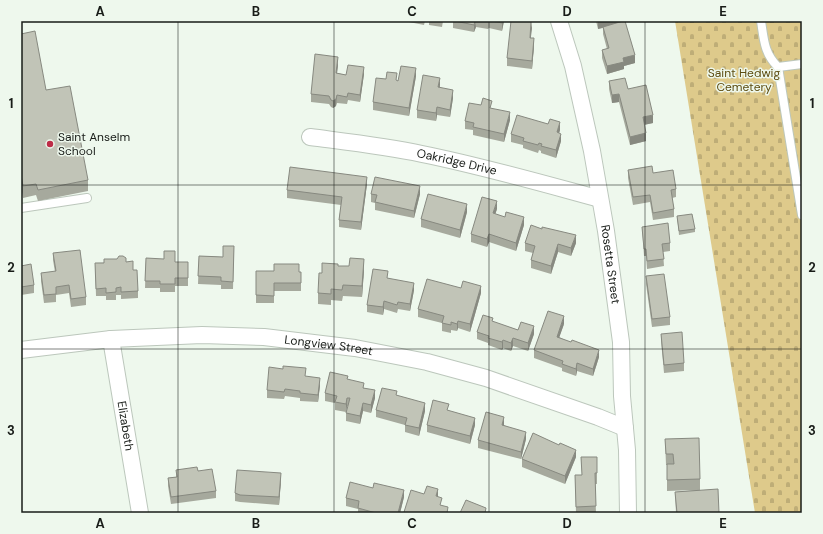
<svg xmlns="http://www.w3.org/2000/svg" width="823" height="534" viewBox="0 0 823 534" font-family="'DM Sans',sans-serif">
<defs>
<pattern id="cemetery-stones" width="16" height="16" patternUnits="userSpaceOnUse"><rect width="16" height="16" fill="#deca8b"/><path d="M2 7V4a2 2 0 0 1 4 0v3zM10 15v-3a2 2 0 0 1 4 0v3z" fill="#bead77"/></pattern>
</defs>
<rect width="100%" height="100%" fill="#eef8ed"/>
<path fill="url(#cemetery-stones)" d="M675 21H802V513H755Z"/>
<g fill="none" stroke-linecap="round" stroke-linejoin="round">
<defs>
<g id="service">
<path d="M761 21C764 40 764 53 778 67L802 64"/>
<path d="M778 67 802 215"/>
<path d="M21 208 87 198"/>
</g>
<g id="minor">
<path id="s1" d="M559 21 573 66 592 151 606 231 621 342 622 396 627 450 628 513"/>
<path id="s2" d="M310 137C348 142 385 146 422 154 482 166 541 183 600 199"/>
<path id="s3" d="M111 339 140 513"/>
<path id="s4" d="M21 350 111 339 202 335 264 337 355 348 427 362 486 378 598 417 625 428"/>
</g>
</defs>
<use href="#service" stroke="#bcc7bc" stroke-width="10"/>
<use href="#minor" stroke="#bcc7bc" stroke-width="18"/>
<use href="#service" stroke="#fff" stroke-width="8"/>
<use href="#minor" stroke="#fff" stroke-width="16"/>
</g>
<g fill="#a6a99d">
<path d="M404 21H425L424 25Z"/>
<path d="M429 21H443L442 27 429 25Z"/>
<path d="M453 21H504L502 31 489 28 488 29 476 27 474 32 453 28Z"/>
<path d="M596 21H618V23L635 63 624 66V69L607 74 602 58V50L607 49 603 34V28L598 29Z"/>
<path d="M532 28 530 38 534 46 532 69 507 66V58Z"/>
<path d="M21 34 46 90 88 180V191L38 201 36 195 23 198 21 186Z"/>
<path d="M338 65 337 73 346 75 364 74 360 102 348 100 347 104 337 103 336 106 333 108 331 107 329 104 311 102V94Z"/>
<path d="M416 76 409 116 373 110V102L386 79 398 81Z"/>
<path d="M609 81 628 89 653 123 644 125 646 141 630 145 619 102 612 103 609 89Z"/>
<path d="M440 85V88L453 98 450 117 437 115 436 121 417 118V110Z"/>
<path d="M492 108 510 120 504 142 473 135V130L465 129V121Z"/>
<path d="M560 130 559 133 561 141 556 158 541 153V151L539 150 538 153 523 148V145L511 142V134Z"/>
<path d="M628 170 653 173 676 189V197L672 198 674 209V217L653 220 650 202 633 205 628 178Z"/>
<path d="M367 184 361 230 339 227V220L341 205 287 198V190Z"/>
<path d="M371 194H420L414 218 375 210V203L371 202Z"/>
<path d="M497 209 495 214 524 225 516 251 489 242 487 247 471 242V234Z"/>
<path d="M467 212 460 238 421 227V219Z"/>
<path d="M677 216 695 229V232L679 235Z"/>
<path d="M642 227 670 243V251L663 252 664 266 647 269 646 256H644Z"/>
<path d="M525 243H576L571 256 558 252 551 274 531 268V260L533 253 525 251Z"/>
<path d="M234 246 233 289H221V285L198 284 199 256 223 257Z"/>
<path d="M53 253 86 297V305L71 307 69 293 56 295V302L44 303 41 281V273L55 272 53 260Z"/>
<path d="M146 258 175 262H188V286H175V292H160V288H145Z"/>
<path d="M126 262 133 270 138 291V298L121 299V295H116V300H106V296H96L95 263Z"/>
<path d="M21 266 34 285V293L21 295Z"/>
<path d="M338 266 364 270 362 297 343 296 342 301 331 300V305L318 304V293L322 273Z"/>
<path d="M256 271 301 272V291H274V303H256Z"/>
<path d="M646 276 670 317V325L652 327 646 284Z"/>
<path d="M388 278 414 290 410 311 398 309 397 313 384 309 383 315 367 312V305Z"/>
<path d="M481 293 470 332 458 328 457 331 451 330V333L442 331V323L418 317V309Z"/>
<path d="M493 322 518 330 534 334 528 351 513 346 511 351 503 348 502 350 488 345V343L477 339V332Z"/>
<path d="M564 324 559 337 599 357 593 376 577 371 576 376 562 371V368L534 358V350Z"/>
<path d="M661 334 684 363V371L664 373 661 341Z"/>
<path d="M306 377 320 385 318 402 300 401V398L285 396 284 399 267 398V390Z"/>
<path d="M348 380 364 388 375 398 371 413 363 411 360 424 346 421V413L348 406H347L346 412 335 410V403L325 401V393Z"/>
<path d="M397 396 425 411 419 436 405 432V425L376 417V410Z"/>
<path d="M449 411 475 425 470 444 427 432V425Z"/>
<path d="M504 425 526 439 521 459 478 448V440Z"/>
<path d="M665 439 700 479V490L719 513H676L675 492 695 490 667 491V465H666Z"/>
<path d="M576 457 565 484 522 467V459Z"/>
<path d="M581 457 597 473V484H595L596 513H576L575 475H582Z"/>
<path d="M176 470 198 471 216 491V498L171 504 168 486V478L176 477Z"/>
<path d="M281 480 279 505 240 502 235 501V493Z"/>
<path d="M404 497 400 513H358V509L346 506V498Z"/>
</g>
<g fill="#878980">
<path d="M475 21 476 27 474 32V25Z"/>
<path d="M502 21H504L502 31Z"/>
<path d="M531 21 532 28 530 45V38Z"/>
<path d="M600 21H618V23L598 29V22Z"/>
<path d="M534 38V46L532 69V61Z"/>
<path d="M635 55V63L624 66V69L607 74V66L623 58Z"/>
<path d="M338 57V65L336 81V73Z"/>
<path d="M364 67V74L360 102V95Z"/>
<path d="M416 68V76L409 116V108Z"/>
<path d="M440 78V85L438 95V87Z"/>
<path d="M453 90V98L450 117V110Z"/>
<path d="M619 94V102L612 103V95Z"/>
<path d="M337 95 336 106 333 108V101Z"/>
<path d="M437 107V115L436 121V113Z"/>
<path d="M510 112V120L504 142V134Z"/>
<path d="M653 115V123L643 125V117Z"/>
<path d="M560 122V130L557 140V132Z"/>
<path d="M646 133V141L630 145V137Z"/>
<path d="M561 134V141L556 158V150Z"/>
<path d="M367 177V184L361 230V222Z"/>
<path d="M420 186V194L414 218V211Z"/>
<path d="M497 201V209L493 221V213Z"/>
<path d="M467 204V212L460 238V230Z"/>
<path d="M524 217V225L516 251V243Z"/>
<path d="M489 234V242L487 247V239Z"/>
<path d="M576 235V243L571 256V248Z"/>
<path d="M558 244V252L551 274V266Z"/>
<path d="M364 259V270L362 297V286Z"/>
<path d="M414 283V290L410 311V304Z"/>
<path d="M481 286V293L470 332V324Z"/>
<path d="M384 301V309L383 315V307Z"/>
<path d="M564 316V324L557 344V337Z"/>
<path d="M458 321V328L457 331V324Z"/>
<path d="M534 326V334L528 351V343Z"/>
<path d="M513 338V346L511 351V343Z"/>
<path d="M503 340V348L502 350V342Z"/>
<path d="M599 350V357L593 376V369Z"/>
<path d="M577 363V371L576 376V369Z"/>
<path d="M320 378V385L318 402V395Z"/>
<path d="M375 390V398L371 413V405Z"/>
<path d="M347 398V406L346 412V404Z"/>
<path d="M363 403V411L360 424V416Z"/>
<path d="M425 403V411L419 436V428Z"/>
<path d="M504 417V425L502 432V425Z"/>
<path d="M475 418V425L470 444V436Z"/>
<path d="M526 432V439L521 459V452Z"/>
<path d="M576 450V457L565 484V476Z"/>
<path d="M281 473V480L279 505V497Z"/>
<path d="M438 489V497L436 496Z"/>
<path d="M404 490V497L400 513H398Z"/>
</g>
<g fill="#c1c4b7" stroke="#878980">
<path d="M455 21H475L474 25Z"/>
<path d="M492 21H502V23Z"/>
<path d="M511 21H531L530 38H534L532 61 507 58Z"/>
<path d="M623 21H625L635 55 623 58 624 62 607 66 602 50 609 48 603 27Z"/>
<path d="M35 31 46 90 70 86 88 180 38 190 36 184 23 186 21 175V34Z"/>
<path d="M315 54 338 57 336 73 346 75 348 65 364 67 360 95 348 93 347 97 337 95 336 99 333 101 331 100 329 96 311 94Z"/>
<path d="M401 66 416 68 409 108 373 102 376 78 386 79 387 72 397 73 396 80 398 81Z"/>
<path d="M423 75 440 78 438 87 453 90 450 110 437 107 436 113 417 110Z"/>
<path d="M625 78 628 89 646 85 653 115 643 117 646 133 630 137 619 94 612 95 609 81Z"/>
<path d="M483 98 492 101 490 108 510 112 504 134 473 127 474 123 465 121 469 103 481 105Z"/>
<path d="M517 115 548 124 550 119 560 122 557 132 561 134 556 150 541 146 542 144 539 143 538 145 523 141 524 138 511 134Z"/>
<path d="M652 166 653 173 673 170 676 189 671 190 674 209 653 213 650 195 633 197 628 170Z"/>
<path d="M290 167 367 177 361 222 339 220 342 197 287 190Z"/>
<path d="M375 177 420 186 414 211 375 202 377 195 371 194Z"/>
<path d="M428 194 467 204 460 230 421 219Z"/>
<path d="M482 197 497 201 493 213 505 217 506 212 524 217 516 243 489 234 487 239 471 234Z"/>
<path d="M692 214 695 229 679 231 677 216Z"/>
<path d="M668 223 670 243 662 244 664 259 647 261 646 249H644L642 227Z"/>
<path d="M531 225 542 229V227L576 235 571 248 558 244 551 266 531 260 535 246 525 243Z"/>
<path d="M223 246H234L233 282 221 281V277L198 276 199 256 223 257Z"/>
<path d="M80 250 86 297 71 299 69 285 56 287V294L44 295 41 273 56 271 53 253Z"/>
<path d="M164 251H175V262H188V278H175V284H160V281H145L146 258 164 259Z"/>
<path d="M119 256H123L126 258V262L133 261V270H137L138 291 121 292V287L116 288V292L106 293V288L96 289 95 263H104V259H117Z"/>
<path d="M350 258 364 259 362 286 343 285 342 290 331 289V294L318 293 319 273H322V263L338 264V266H349Z"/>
<path d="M31 264 34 285 21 287V266Z"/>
<path d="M274 264H299V272H301V283H274V296L256 295V271H274Z"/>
<path d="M373 269 388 271 387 278 414 283 410 304 398 302 397 305 384 301 383 307 367 305Z"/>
<path d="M664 274 670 317 652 319 646 276Z"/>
<path d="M427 279 461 288 463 281 481 286 470 324 458 321 457 324 451 322V325L442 323 444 316 418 309Z"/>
<path d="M548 311 564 316 557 337 571 342 572 340 599 350 593 369 577 363 576 369 562 364 563 361 534 350Z"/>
<path d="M483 315 493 318 492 321 518 330 521 322 534 326 528 343 513 338 511 343 503 340 502 342 488 338 489 336 477 332Z"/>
<path d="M682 332 684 363 664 365 661 334Z"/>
<path d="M283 366 306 368 305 376 320 378 318 395 300 393V391L285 389 284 392 267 390 269 367 283 369Z"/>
<path d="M330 372 348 376 347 379 364 383 363 388 375 390 371 405 363 403 360 416 346 413 350 398H347L346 404 335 402 337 396 325 393Z"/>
<path d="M382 388 397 391 396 395 425 403 419 428 405 425 407 418 376 410Z"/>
<path d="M433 400 449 404 447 410 475 418 470 436 427 425Z"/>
<path d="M486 412 504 417 502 425 526 432 521 452 478 440Z"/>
<path d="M533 433 559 445 560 443 576 450 565 476 522 459Z"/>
<path d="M699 438 700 479 667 480V464H674L673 454H666L665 439Z"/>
<path d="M581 457H597V473H595L596 506 576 507 575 475H582Z"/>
<path d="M197 467 198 471 212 469 216 491 171 497 168 478 177 477 176 470Z"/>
<path d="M237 470 281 473 279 497 240 495 235 493Z"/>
<path d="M350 482 373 488 374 483 404 490 398 513H376L358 508 359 501 346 498Z"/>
<path d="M427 486 438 489 436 496 442 498 440 505 448 507 447 513H406L404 512 411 490 424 494Z"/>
<path d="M718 489 719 513H677L675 492Z"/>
<path d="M466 500 486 508 485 513H460Z"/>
</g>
<path fill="none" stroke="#181c18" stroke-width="1" stroke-opacity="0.55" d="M178 21V513M334 21V513M489 21V513M645 21V513M21 185H802M21 349H802"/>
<circle fill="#bd2c47" stroke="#eef8ed" stroke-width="1.5" cx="50" cy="144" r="4"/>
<g text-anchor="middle" stroke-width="3" stroke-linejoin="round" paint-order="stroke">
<g font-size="12" fill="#5d4d11" stroke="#eef8ed">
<text x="744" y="77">Saint Hedwig<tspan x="744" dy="14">Cemetery</tspan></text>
</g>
<g font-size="12" fill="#181c18" stroke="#eef8ed" text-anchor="start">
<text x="58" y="141">Saint Anselm<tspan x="58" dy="14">School</tspan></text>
</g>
<g font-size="12" fill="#181c18" stroke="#eef8ed">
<text dy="4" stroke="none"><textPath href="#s2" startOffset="149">Oakridge Drive</textPath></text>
<text dy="4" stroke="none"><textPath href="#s1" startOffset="249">Rosetta Street</textPath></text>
<text dy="4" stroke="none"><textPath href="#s4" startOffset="309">Longview Street</textPath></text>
<text dy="4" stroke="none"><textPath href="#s3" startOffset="88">Elizabeth</textPath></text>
</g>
</g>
<rect width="823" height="534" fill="none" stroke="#eef8ed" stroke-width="44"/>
<rect x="22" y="22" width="779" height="490" fill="none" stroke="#181c18" stroke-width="1.5"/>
<g font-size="13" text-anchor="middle" font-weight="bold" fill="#181c18">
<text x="100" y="16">A</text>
<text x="256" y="16">B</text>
<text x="412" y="16">C</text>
<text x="567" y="16">D</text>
<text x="723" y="16">E</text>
<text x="11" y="108">1</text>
<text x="812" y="108">1</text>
<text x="11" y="272">2</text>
<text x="812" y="272">2</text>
<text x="11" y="435">3</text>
<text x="812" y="435">3</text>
<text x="100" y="528">A</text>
<text x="256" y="528">B</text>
<text x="412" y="528">C</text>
<text x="567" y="528">D</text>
<text x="723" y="528">E</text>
</g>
</svg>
